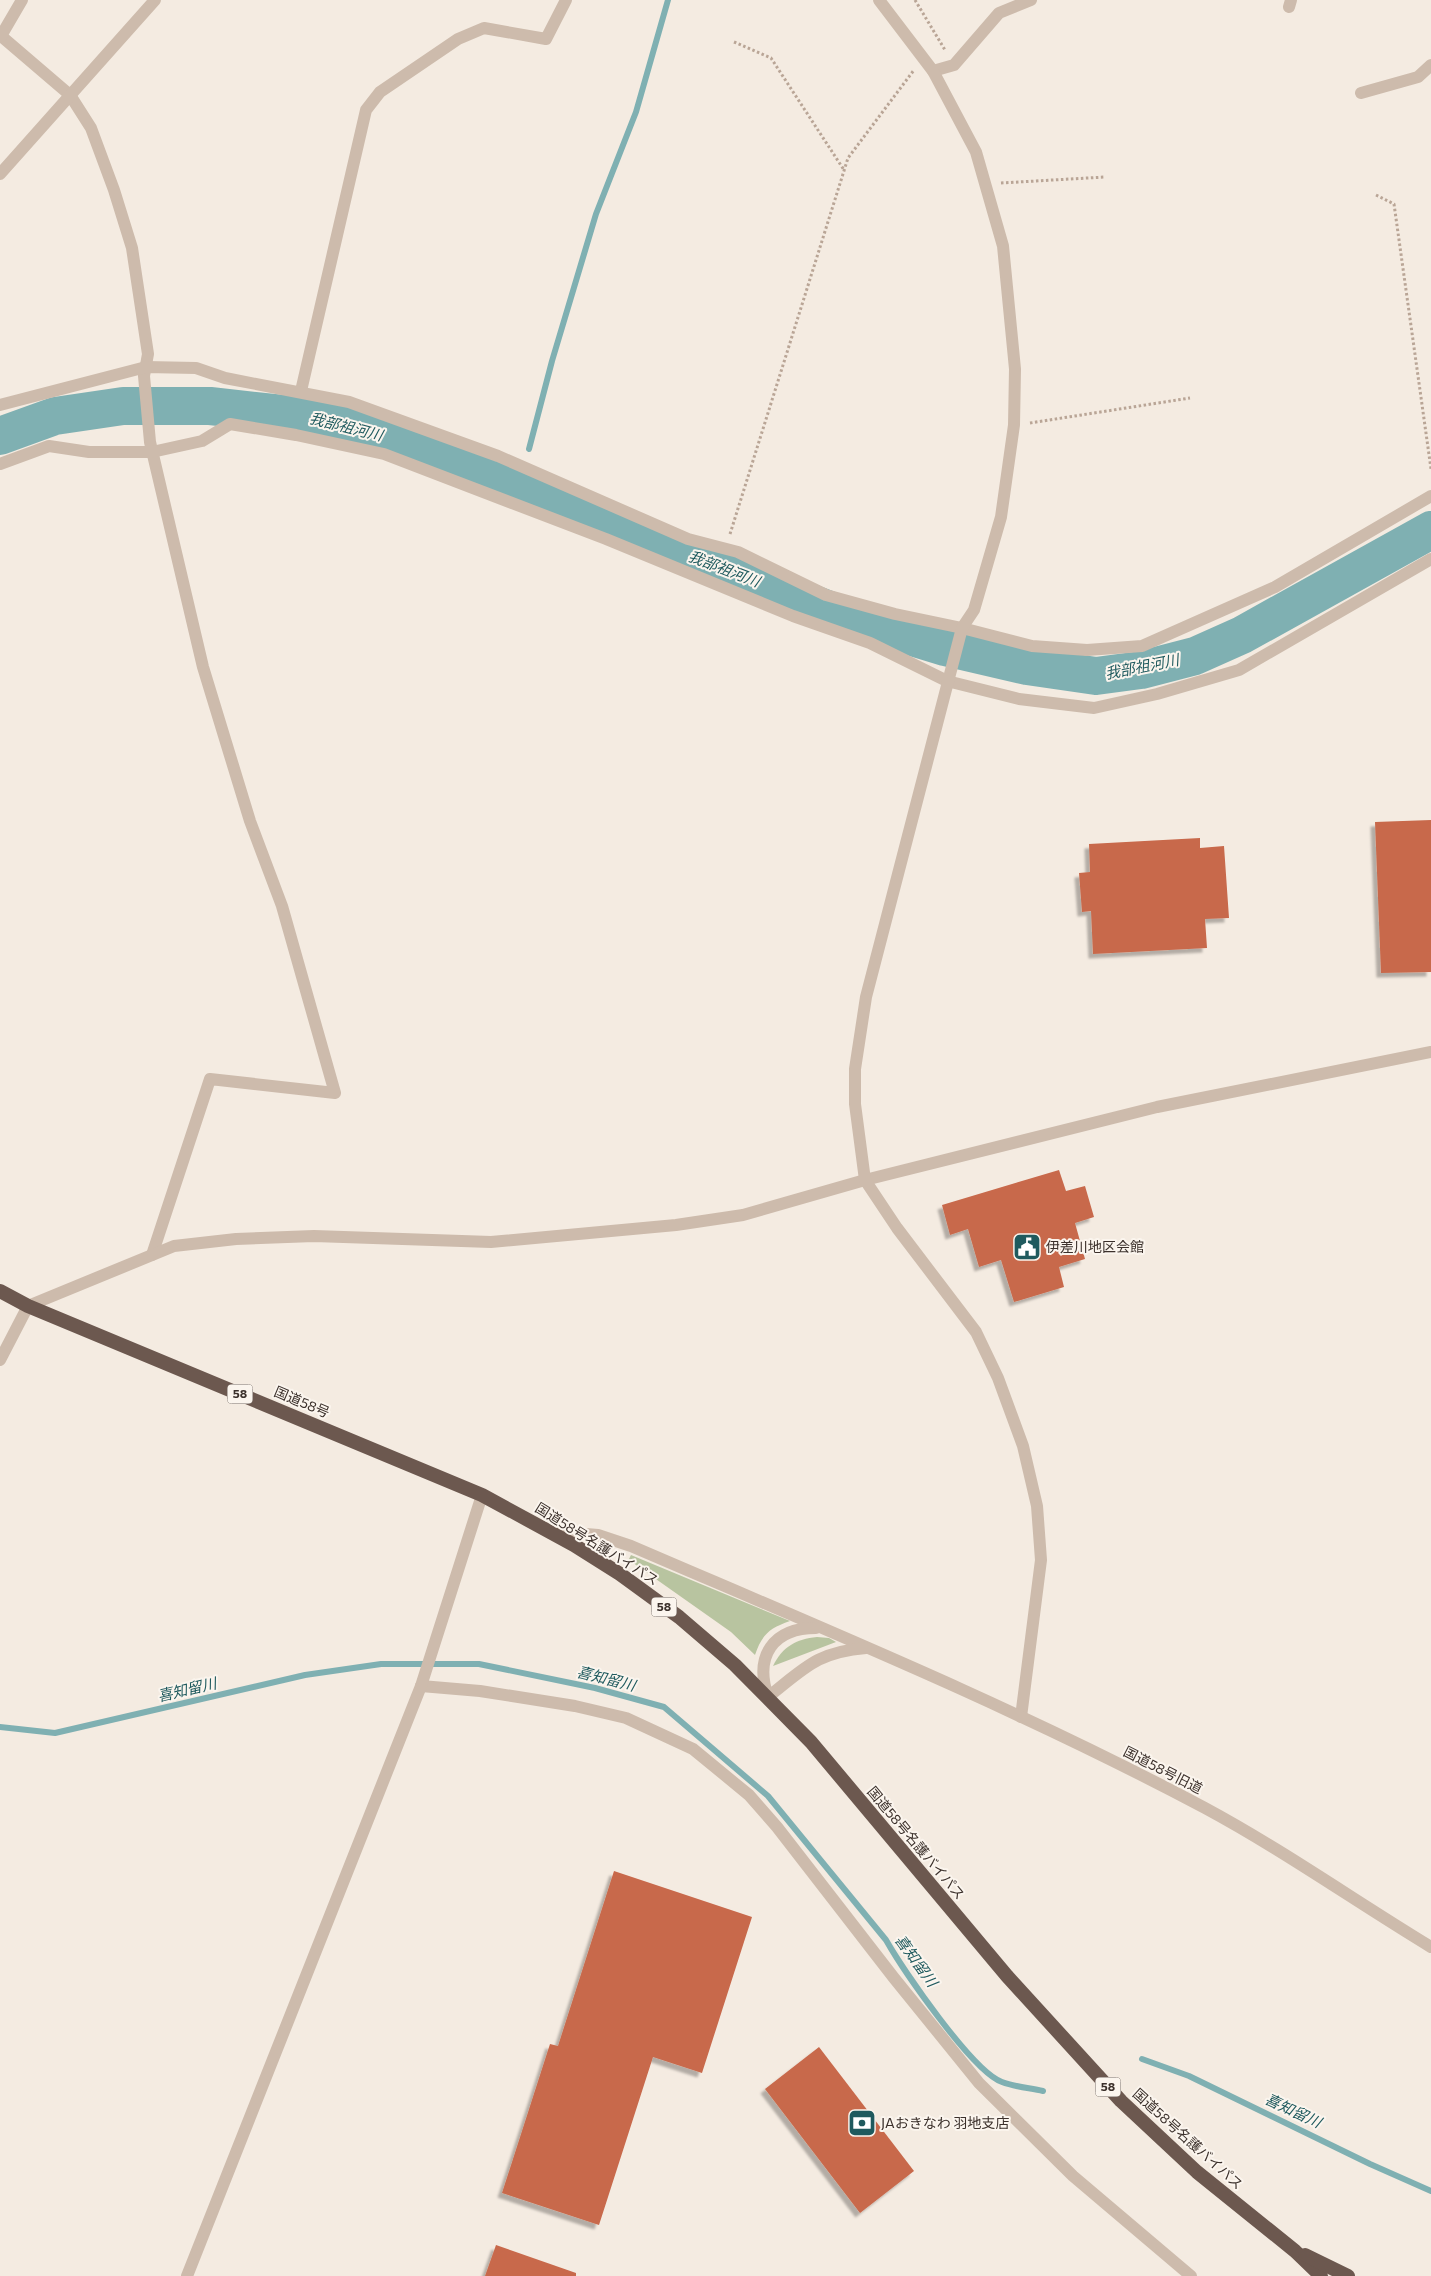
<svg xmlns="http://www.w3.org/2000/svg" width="1431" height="2276" viewBox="0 0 1431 2276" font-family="Commissioner,'Noto Sans JP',sans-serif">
<defs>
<filter id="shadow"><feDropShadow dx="-4.5" dy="4.5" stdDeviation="1" flood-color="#0004"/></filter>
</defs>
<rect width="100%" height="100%" fill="#f4ebe1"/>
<g fill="#b8c4a0">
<path d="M631 1555 643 1560 790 1621C770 1628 762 1634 755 1655L731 1632 636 1565 629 1559Z"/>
<path d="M817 1637 829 1638 836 1642 773 1666C782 1647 796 1639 817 1637Z"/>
</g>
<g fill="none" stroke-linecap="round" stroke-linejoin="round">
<g stroke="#7fb0b2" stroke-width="6">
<path d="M529 449 552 361 596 214 636 112 668 0"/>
<path d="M521 488V487"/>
<path d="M0 1727 55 1733 305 1675 381 1664H479L595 1688 664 1707 768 1796 886 1940C903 1970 973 2072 1002 2082 1015 2087 1030 2088 1043 2091"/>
<path d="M1142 2059 1189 2076 1370 2164 1431 2191"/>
</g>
<path stroke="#7fb0b2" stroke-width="38" d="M0 436 55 416 123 406H210L302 416 373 431 847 617 945 647 1027 666 1096 676 1141 670 1195 656 1242 635 1431 530"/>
</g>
<g fill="#c8694b" filter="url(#shadow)">
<path d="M1431 820V972L1381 973 1375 822Z"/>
<path d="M1200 838V848L1224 846 1229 918 1205 919 1207 948 1093 954 1091 911 1082 912 1079 873 1090 872 1089 844Z"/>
<path d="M1059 1170 1066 1191 1085 1186 1094 1217 1075 1223 1085 1259 1059 1267 1064 1287 1014 1302 1001 1260 979 1267 968 1229 950 1235 942 1205Z"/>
<path d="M614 1871 752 1917 702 2073 653 2057 599 2225 502 2193 550 2044 558 2046Z"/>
<path d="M819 2047 914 2171 860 2213 765 2089Z"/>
<path d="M496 2245 576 2273V2276H485Z"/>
</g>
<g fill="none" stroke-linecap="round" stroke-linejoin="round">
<g stroke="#b9a596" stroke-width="3" stroke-dasharray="2.5 2.5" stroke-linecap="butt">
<path d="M915 0 945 50"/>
<path d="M734 42 771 58 844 170"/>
<path d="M1001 183 1105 177"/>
<path d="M1376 195 1394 204 1431 469"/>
<path d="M1030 423 1190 398"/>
<path d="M730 534 848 158 914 70"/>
</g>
<g stroke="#cdbbac" stroke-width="12">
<path d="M1289 7 1291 0"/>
<path d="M0 35 70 95 91 128 114 190 132 248 148 354 144 376 150 442 203 667 250 821 282 906 335 1093 210 1079 152 1255"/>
<path d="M1 36 22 0"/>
<path d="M933 71 954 65 999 13 1031 0"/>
<path d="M1361 93 1418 77 1431 65"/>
<path d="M0 174 155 0"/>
<path d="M301 391 366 110 380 92 458 39 484 28 546 39 566 0"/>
<path d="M0 405 146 367 196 368 225 378 349 402 498 456 688 539 738 552 826 595 895 614 962 628 1032 646 1087 650 1142 646 1275 587 1431 496"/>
<path d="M0 464 49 446 89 452H152L202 441 230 424 296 435 384 454 606 539 793 616 870 643 947 681 1019 699 1094 708 1157 694 1239 670 1431 559"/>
<path d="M0 1360 28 1306 174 1246 236 1239 314 1236 491 1242 676 1225 743 1215 865 1180 1157 1107 1431 1052"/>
<path d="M421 1686 480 1691 575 1706 626 1718 693 1749 749 1795 777 1827 894 1978 979 2083 1073 2176 1191 2276"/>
<path d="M187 2276 421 1686 482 1495"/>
</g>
<g stroke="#cdbbac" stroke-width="12">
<path d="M879 0 933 71 976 152 1003 246 1015 369 1014 425 1001 517 974 610 962 628 866 997 855 1069V1104L865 1180 897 1228 976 1332 998 1378 1023 1446 1037 1506 1041 1560 1021 1717"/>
<path d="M550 1531 598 1535 631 1546C824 1629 1019 1709 1205 1808 1283 1850 1355 1901 1431 1947"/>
<path d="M816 1628C773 1628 754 1656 768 1697 805 1668 817 1652 866 1648"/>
</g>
<g stroke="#6c584f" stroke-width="14">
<path d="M0 1291 28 1306 482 1495 574 1545 620 1574 679 1617 735 1665 811 1742 1007 1976 1121 2101 1197 2172 1295 2251 1321 2276"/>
<path d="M1305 2255 1348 2276"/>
</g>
</g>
<defs>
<symbol id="civic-square" viewBox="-11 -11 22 22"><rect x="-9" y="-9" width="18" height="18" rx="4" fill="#1f5a5e" stroke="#fbf5ee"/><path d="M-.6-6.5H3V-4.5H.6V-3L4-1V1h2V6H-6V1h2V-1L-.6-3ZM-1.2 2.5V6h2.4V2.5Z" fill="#fff"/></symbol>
<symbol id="bank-square" viewBox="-11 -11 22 22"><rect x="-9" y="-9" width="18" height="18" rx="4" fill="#1f5a5e" stroke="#fbf5ee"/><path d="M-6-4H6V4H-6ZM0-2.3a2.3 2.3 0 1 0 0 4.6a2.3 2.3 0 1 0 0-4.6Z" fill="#fff"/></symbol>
</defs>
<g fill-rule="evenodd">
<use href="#civic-square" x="1011" y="1231" width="32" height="32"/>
<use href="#bank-square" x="846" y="2107" width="32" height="32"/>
</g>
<g text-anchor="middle" stroke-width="4" stroke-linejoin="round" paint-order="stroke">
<g fill="#fbf5ee" stroke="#756b66" stroke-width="1">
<rect x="227.5" y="1384.5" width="25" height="19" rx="4"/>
<rect x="651.5" y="1597.5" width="25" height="19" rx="4"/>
<rect x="1095.5" y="2077.5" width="25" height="19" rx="4"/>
</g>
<g font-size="12" font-weight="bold" fill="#3b302b">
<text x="240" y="1398">58</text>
<text x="664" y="1611">58</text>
<text x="1108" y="2091">58</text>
</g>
<g font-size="14" fill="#3b302b" stroke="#fbf5ee" text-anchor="start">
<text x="1046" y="1252">伊差川地区会館</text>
<text x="881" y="2128">JAおきなわ 羽地支店</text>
</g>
<g font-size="14" fill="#3b302b" stroke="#fbf5ee">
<text transform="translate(302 1402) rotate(23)" y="5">国道58号</text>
<text transform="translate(597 1544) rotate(32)" y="5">国道58号名護バイパス</text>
<text transform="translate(1163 1770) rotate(27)" y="5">国道58号旧道</text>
<text transform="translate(916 1843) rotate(50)" y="5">国道58号名護バイパス</text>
<text transform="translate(1188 2139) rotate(42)" y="5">国道58号名護バイパス</text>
</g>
<g font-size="15" font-style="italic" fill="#1f5a5e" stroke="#fbf5ee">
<text transform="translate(346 427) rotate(14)" y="5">我部祖河川</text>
<text transform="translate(724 569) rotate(21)" y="5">我部祖河川</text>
<text transform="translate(1142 667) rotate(-11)" y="5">我部祖河川</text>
<text transform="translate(606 1679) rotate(14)" y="5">喜知留川</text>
<text transform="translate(187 1690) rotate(-13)" y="5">喜知留川</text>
<text transform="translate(916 1961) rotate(54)" y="5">喜知留川</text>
<text transform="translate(1293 2111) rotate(25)" y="5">喜知留川</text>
</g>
</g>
</svg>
